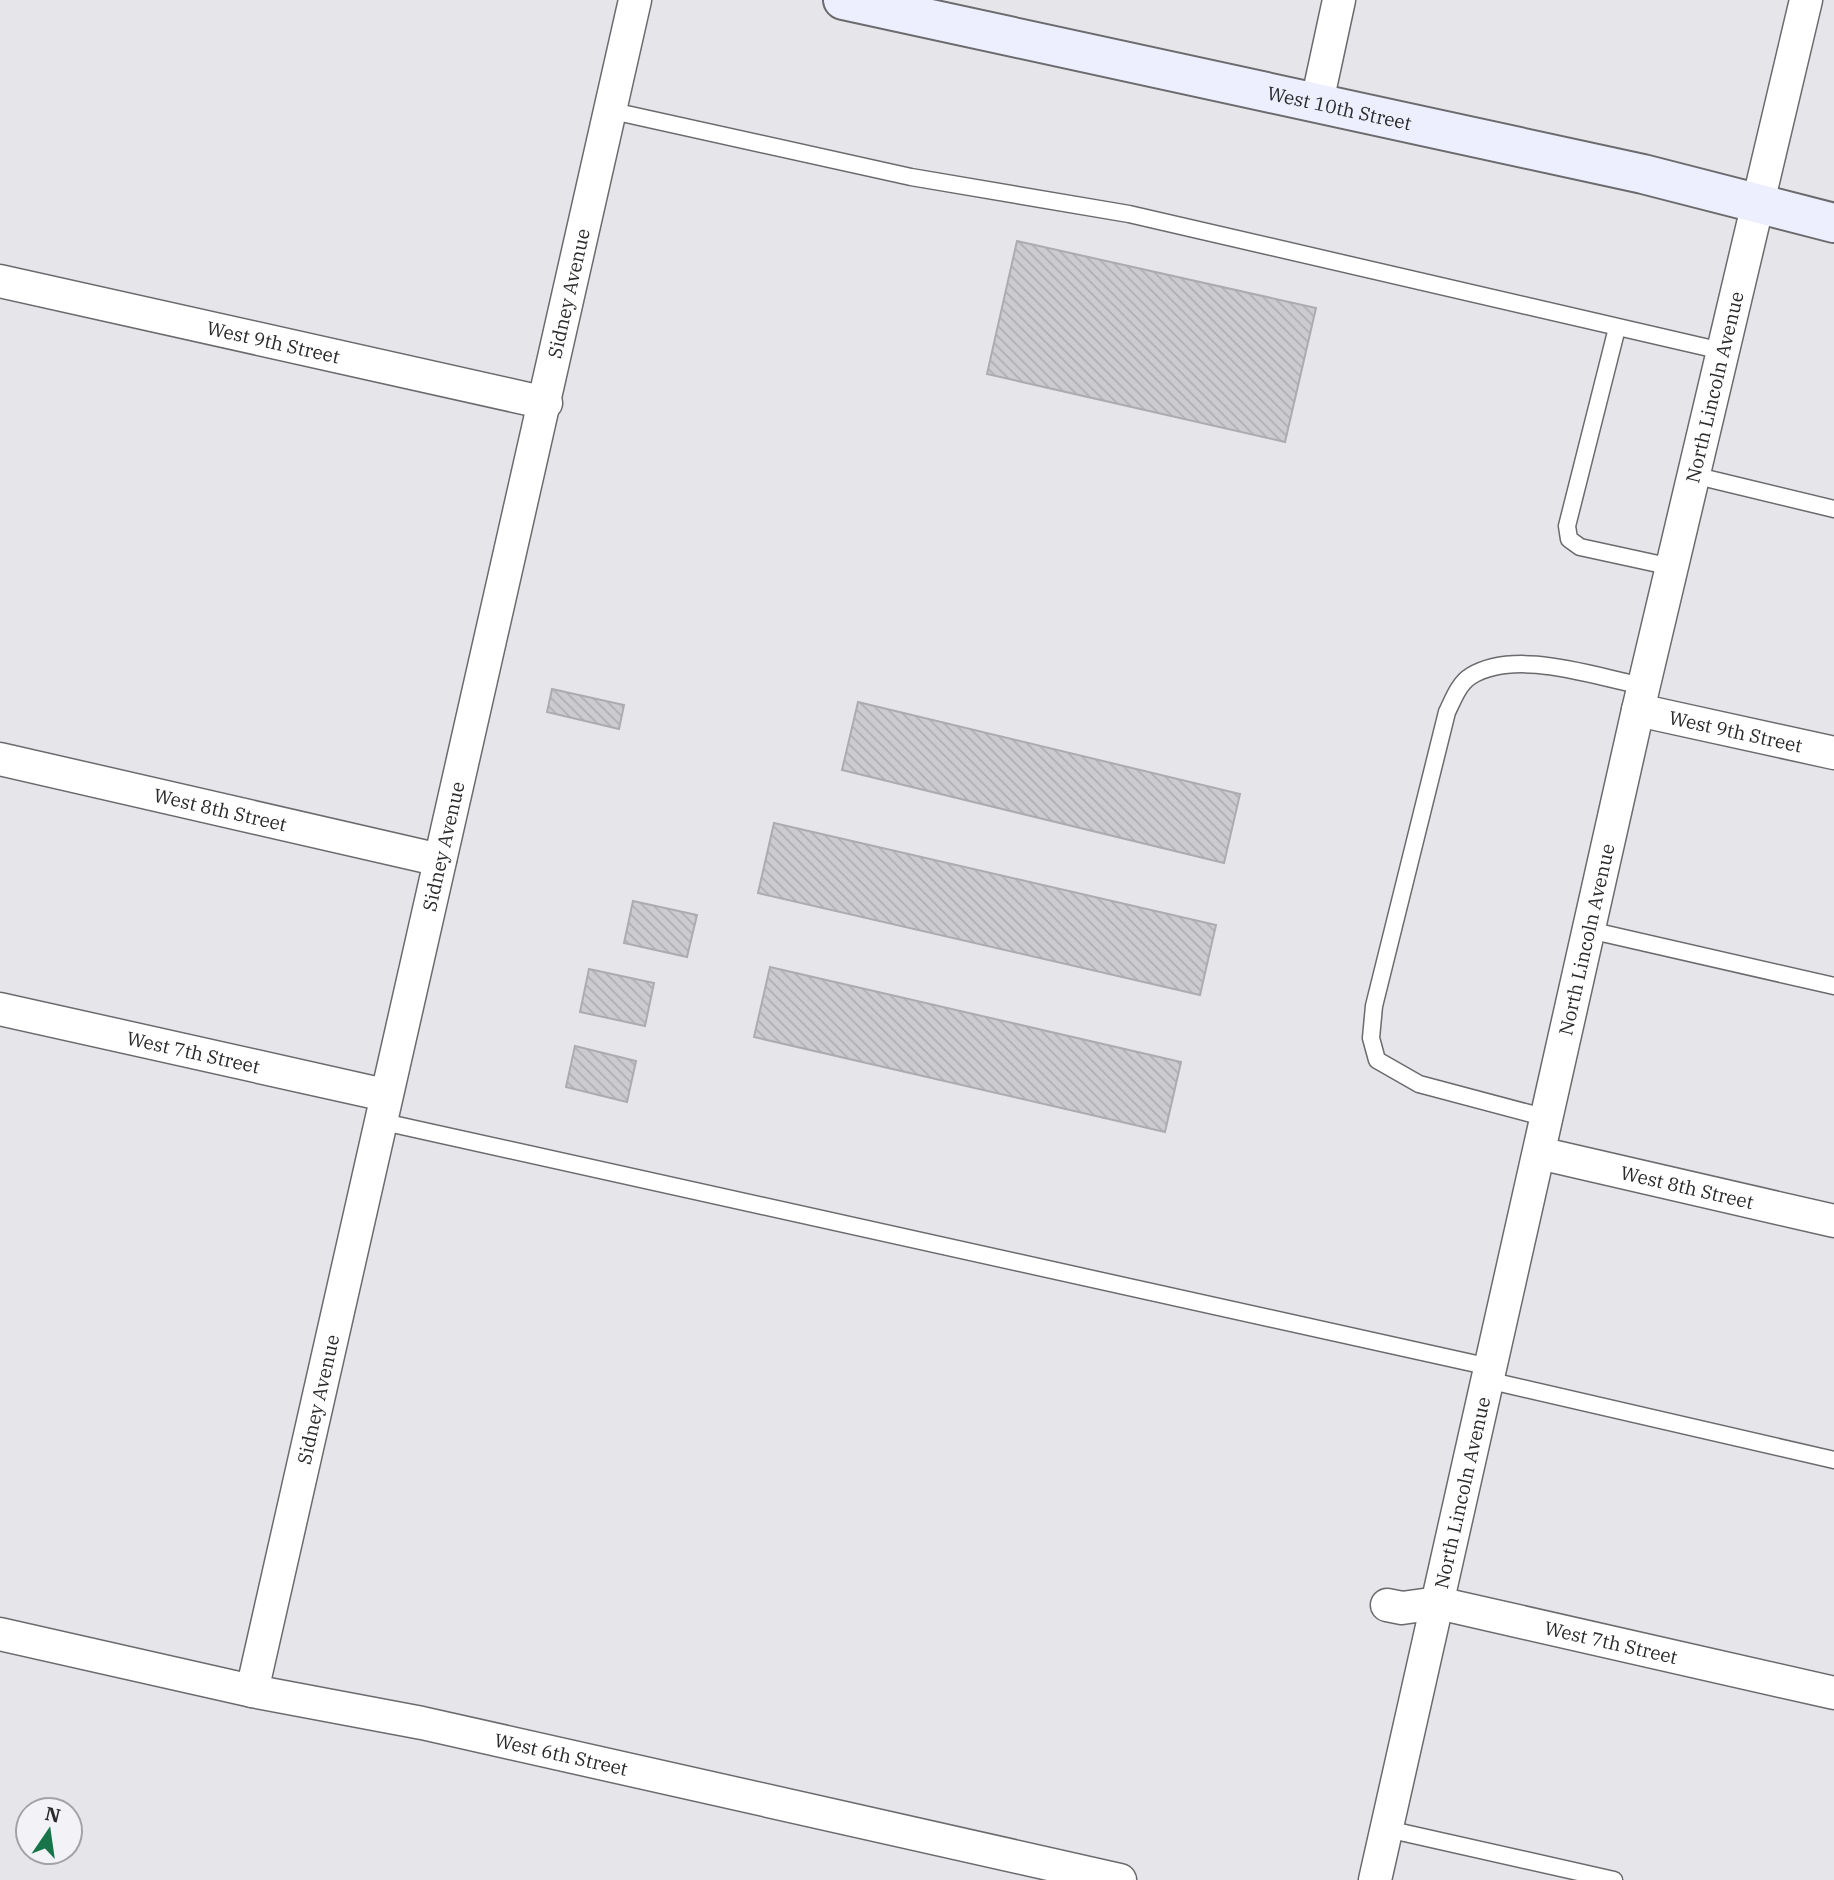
<svg xmlns="http://www.w3.org/2000/svg" width="1834" height="1880" viewBox="0 0 1834 1880" font-family="'IBM Plex Serif',serif">
<defs>
<pattern id="building-back-hatch" width="6" height="6" patternUnits="userSpaceOnUse" patternTransform="scale(1.75)"><rect width="6" height="6" fill="#ccccd0"/><path d="M-1 5l2 2M0 0l6 6M5-1l2 2" fill="none" stroke="#afafb3"/></pattern>
</defs>
<rect width="100%" height="100%" fill="#e6e6ea"/>
<g fill="url(#building-back-hatch)" stroke="#acacb0" stroke-width="2">
<path d="M1017 241 1316 308 1285 442 987 374Z"/>
<path d="M552 689 624 705 619 729 547 712Z"/>
<path d="M858 702 1240 794 1224 863 842 770Z"/>
<path d="M774 823 1216 925 1200 995 758 893Z"/>
<path d="M633 901 697 915 687 957 624 943Z"/>
<path d="M770 967 1181 1062 1165 1132 754 1037Z"/>
<path d="M589 969 654 983 645 1026 580 1012Z"/>
<path d="M575 1046 636 1061 627 1102 566 1087Z"/>
</g>
<g fill="none" stroke-linecap="round" stroke-linejoin="round">
<defs>
<g id="lane">
<path d="M608 110 911 177 1129 214 1722 351"/>
<path d="M1617 328 1567 526 1569 539 1580 547 1672 567"/>
<path d="M1693 475 1834 509"/>
<path d="M1589 930 1834 986"/>
<path d="M1547 1118 1419 1084 1377 1060 1371 1038 1374 1006 1447 712C1453 700 1459 683 1471 676 1517 648 1595 677 1644 686"/>
<path d="M379 1121 1490 1367"/>
<path d="M1487 1380 1834 1460"/>
<path d="M1387 1829 1614 1880"/>
</g>
<g id="street">
<path d="M1317 102 1339 0"/>
<path id="s1" d="M0 281 546 403"/>
<path id="s2" d="M1638 710 1834 753"/>
<path id="s3" d="M0 759 440 860"/>
<path id="s4" d="M0 1009 385 1095"/>
<path id="s5" d="M1539 1153 1834 1221"/>
<path id="s6" d="M1387 1605 1402 1608 1438 1603 1834 1693"/>
<path id="s7" d="M0 1634 252 1691 422 1723 1120 1880"/>
<path id="s8" d="M252 1691 635 0"/>
<path id="s9" d="M1375 1880 1638 710 1806 0"/>
</g>
<g id="secondary">
<path id="s10" d="M843 0 1643 174 1834 223"/>
</g>
</defs>
<use href="#lane" stroke="#6b6b6e" stroke-width="19"/>
<use href="#street" stroke="#6b6b6e" stroke-width="35"/>
<use href="#secondary" stroke="#6b6b6e" stroke-width="42"/>
<use href="#lane" stroke="#fff" stroke-width="16"/>
<use href="#street" stroke="#fff" stroke-width="32"/>
<use href="#secondary" stroke="#eeeffe" stroke-width="38"/>
</g>
<g text-anchor="middle" stroke-width="5" stroke-linejoin="round" paint-order="stroke">
<g font-size="19" fill="#2a2a2b" stroke="#f3f3f7">
<text dy="7" stroke="none"><textPath href="#s10" startOffset="508">West 10th Street</textPath></text>
<text dy="7" stroke="none"><textPath href="#s8" startOffset="1433">Sidney Avenue</textPath></text>
<text dy="7" stroke="none"><textPath href="#s1" startOffset="280">West 9th Street</textPath></text>
<text dy="7" stroke="none"><textPath href="#s9" startOffset="1531">North Lincoln Avenue</textPath></text>
<text dy="7" stroke="none"><textPath href="#s2" startOffset="100">West 9th Street</textPath></text>
<text dy="7" stroke="none"><textPath href="#s3" startOffset="226">West 8th Street</textPath></text>
<text dy="7" stroke="none"><textPath href="#s8" startOffset="866">Sidney Avenue</textPath></text>
<text dy="7" stroke="none"><textPath href="#s9" startOffset="964">North Lincoln Avenue</textPath></text>
<text dy="7" stroke="none"><textPath href="#s4" startOffset="198">West 7th Street</textPath></text>
<text dy="7" stroke="none"><textPath href="#s5" startOffset="152">West 8th Street</textPath></text>
<text dy="7" stroke="none"><textPath href="#s8" startOffset="299">Sidney Avenue</textPath></text>
<text dy="7" stroke="none"><textPath href="#s9" startOffset="397">North Lincoln Avenue</textPath></text>
<text dy="7" stroke="none"><textPath href="#s6" startOffset="229">West 7th Street</textPath></text>
<text dy="7" stroke="none"><textPath href="#s7" startOffset="574">West 6th Street</textPath></text>
</g>
</g>
<g transform="translate(49 1831) rotate(13)"><circle r="33" fill="#f3f3f7" stroke="#a3a3a5" stroke-width="2"/>
<path d="M0-5L12 26L0 18L-12 26Z" fill="#187449"/>
<text y="-10" font-size="19" font-weight="bold" text-anchor="middle" fill="#2a2a2b">N</text>
</g>
</svg>
